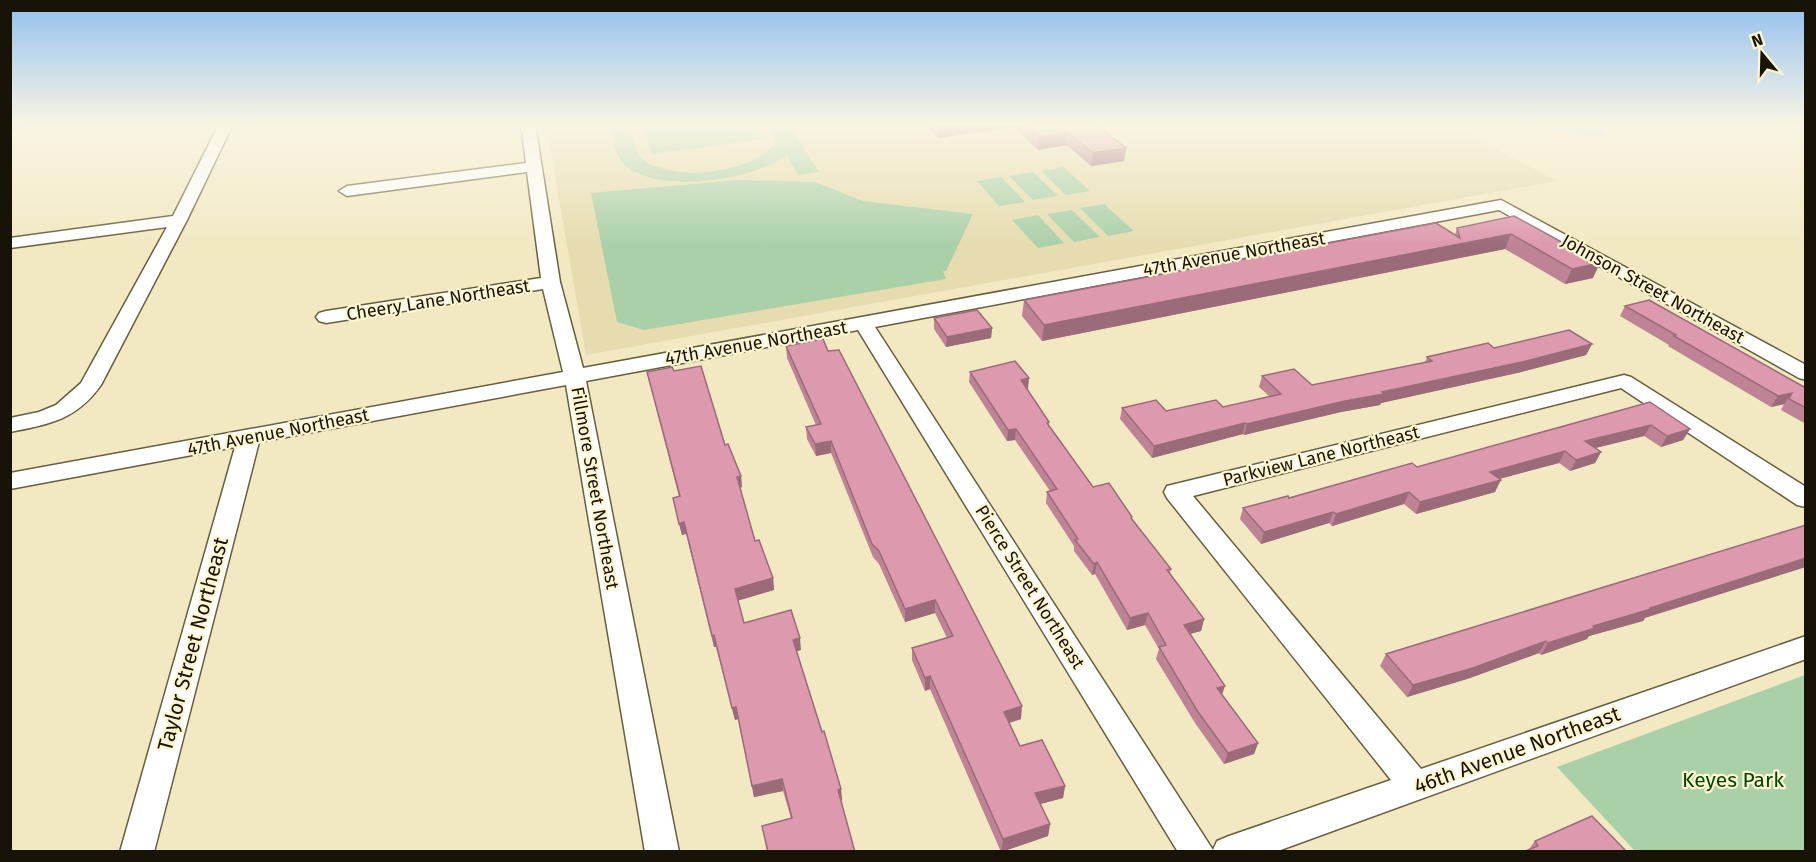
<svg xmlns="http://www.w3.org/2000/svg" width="1816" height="862" viewBox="0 0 1816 862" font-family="'Fira Sans',sans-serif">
<rect width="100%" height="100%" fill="#f2e9c3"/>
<path fill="#e6dcb0" d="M546 124H1448L1557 181 586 355Z"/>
<g fill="#aad0a8">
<path d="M609 124H629C632 135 634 151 643 159 671 183 752 173 774 144V135L768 124H788L819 172 798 175 787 155C754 180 654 196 623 163 614 154 612 136 609 124Z"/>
<path d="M642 124H754L763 139 652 154Z"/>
<path d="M1064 167 1090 191 1066 195 1041 171Z"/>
<path d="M1033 172 1058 196 1033 200 1009 176Z"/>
<path d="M1001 177 1025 202 999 206 977 181Z"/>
<path d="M738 180 815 182 863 201 973 214 946 271H943L946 279 644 330 617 322 591 193Z"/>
<path d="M1104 204 1134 231 1108 236 1080 208Z"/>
<path d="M1072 210 1100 237 1074 242 1047 214Z"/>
<path d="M1038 215 1064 243 1038 248 1012 220Z"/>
<path d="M1805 675V851H1635L1557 767Z"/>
</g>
<path fill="#b1d3fc" d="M1536 124H1597L1602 129 1604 136H1588L1538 127Z"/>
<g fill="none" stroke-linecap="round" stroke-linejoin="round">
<defs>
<g id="street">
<path d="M10 124H22L10 131Z"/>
<path d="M219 124H233L187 220 101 385C76 420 50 424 10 432V418L39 412 56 405 81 383 167 227 10 248V238L173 216Z"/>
<path d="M521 124H535L560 282 583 368 1501 200 1806 365V380L1799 378 1499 210 875 327 1213 850 1217 841 1229 836 1391 780 1167 498 1164 492 1167 486 1624 375 1631 377 1806 487V507L1797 505 1621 388 1193 496 1421 769 1806 636V659L1275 852H1178L858 330 586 381 679 852H645L566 385 259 442 154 852H120L235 447 10 489V473L563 372 543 289 326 323 319 321 316 317 319 313 326 311 541 278 527 172 347 196 339 191 347 186 526 163Z"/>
</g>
</defs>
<use href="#street" stroke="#665f3d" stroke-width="3"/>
<use href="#street" fill="#fff" fill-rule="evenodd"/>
</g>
<g fill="#be8496">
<path d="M925 124H1095L1124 161 1091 166 1067 145 1038 150 1014 127 938 138Z"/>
<path d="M1514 216 1593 278 1565 284 1505 249 1042 341 1022 316 1024 300 1455 235 1457 228Z"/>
<path d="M1625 306 1806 388V424L1781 410 1784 404 1771 407 1668 346 1669 345 1620 316Z"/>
<path d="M934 318 992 328 991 338 946 347 934 329Z"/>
<path d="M1592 344 1586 355 1517 373 1381 403 1380 405 1341 412 1244 435 1243 434 1152 458 1120 419 1122 408 1166 411 1223 407 1269 396 1259 387 1262 376 1312 385 1425 363 1427 357 1494 348Z"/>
<path d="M786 346 828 351 1021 719 1009 723 1020 746 1065 786 1063 798 1040 804 1050 824 1048 836 1001 852 930 689 925 691 912 660V648L947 638 935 613 905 622 879 564 873 557 831 453 816 456 807 439 806 427 816 425 787 358Z"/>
<path d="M674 371 725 445 741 476 742 487 740 488 755 541 773 578 774 590 738 600 744 623 801 650 796 651 841 789 842 800 841 801 855 852H767L762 826 791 818 783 791 754 797 738 719 735 720 716 647H714L686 534 682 535 673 498 679 497 647 372Z"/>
<path d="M970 372 1028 389H1027L1049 422V426L1093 487 1132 520 1171 569 1170 573 1204 619 1201 631 1190 634 1222 695 1258 743 1254 754 1224 764 1195 723 1156 659 1159 649 1145 625 1127 630 1095 574 1092 575 1074 551V546L1046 503 1047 492 1050 491 1015 440 1007 441 969 382Z"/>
<path d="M1650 402 1690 429 1683 440 1661 447 1644 436 1596 448 1601 452 1595 463 1570 471 1559 463 1499 479 1495 492 1416 514 1404 504 1332 526 1329 523 1261 544 1240 519 1243 508 1289 498 1417 467Z"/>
<path d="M1645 618 1643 621 1589 636 1587 639 1541 655 1539 653 1467 679 1407 697 1380 666 1386 654Z"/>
<path d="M1535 841 1627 852 1529 849Z"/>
</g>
<g fill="#9b6b7a">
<path d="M948 124H1014V127L938 138 939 125Z"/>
<path d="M1068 133 1067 145 1038 150 1039 137Z"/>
<path d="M1126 148 1124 161 1091 166 1093 153Z"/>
<path d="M1511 234 1505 249 1042 341 1044 325Z"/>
<path d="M1600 263 1593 278 1565 284 1572 269Z"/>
<path d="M992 328 991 338 946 347 947 337Z"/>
<path d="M1592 344 1586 355 1517 373 1381 403 1380 405 1341 412 1244 435 1247 424Z"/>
<path d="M1029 378 1028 389 1020 391 1021 380Z"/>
<path d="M1792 393 1784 404 1771 407 1778 396Z"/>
<path d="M1245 423 1243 434 1152 458 1154 446Z"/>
<path d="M1651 425 1644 436 1579 452 1585 441Z"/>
<path d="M1016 429 1015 440 1007 441 1008 430Z"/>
<path d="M1690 429 1683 440 1661 447 1667 436Z"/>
<path d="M831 441V453L816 456 815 444Z"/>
<path d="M1565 451 1559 463 1484 483 1490 472Z"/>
<path d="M1601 452 1595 463 1570 471 1576 460Z"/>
<path d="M741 476 742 487 739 488 737 477Z"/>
<path d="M1501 480 1495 492 1416 514 1420 502Z"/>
<path d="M1409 492 1404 504 1332 526 1336 514Z"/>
<path d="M1333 512 1329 523 1261 544 1264 532Z"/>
<path d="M684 522 686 534 682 535 679 524Z"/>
<path d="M1806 558V567L1645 618 1643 621 1589 636 1587 639 1541 655 1548 643 1593 626Z"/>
<path d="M1097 562 1095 574 1092 575 1094 564Z"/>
<path d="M773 578 774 590 737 601 735 589Z"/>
<path d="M935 600V613L905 622V609Z"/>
<path d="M1148 613 1145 625 1127 630 1130 618Z"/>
<path d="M1204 619 1201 631 1181 636 1184 625Z"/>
<path d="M714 635 716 647H714L712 636Z"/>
<path d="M800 638 801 650 794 652 793 640Z"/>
<path d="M1546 641 1539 653 1467 679 1407 697 1413 685Z"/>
<path d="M930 676V689L925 691V678Z"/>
<path d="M1225 686 1221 698 1217 688Z"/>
<path d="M1022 706 1021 719 1002 725 1004 712Z"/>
<path d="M736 707 738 719 735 720 732 708Z"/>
<path d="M1258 743 1254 754 1224 764 1228 753Z"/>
<path d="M782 779 783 791 754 797 752 786Z"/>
<path d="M1065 786 1063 798 1033 806 1035 793Z"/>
<path d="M841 789 842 800 838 801V790Z"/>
<path d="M1050 824 1048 836 1001 852 1003 839Z"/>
</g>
<g fill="#dd99ae" stroke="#9b6b7a" stroke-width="1.5">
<path d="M1025 124H1095L1126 148 1093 153 1068 133 1039 137Z"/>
<path d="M1514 216 1600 263 1572 269 1511 234 1044 325 1024 300 1436 223 1460 238 1457 228Z"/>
<path d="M1649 300 1806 388V408L1789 399 1792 393 1778 396 1674 336 1676 335 1625 306Z"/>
<path d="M977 310 992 328 947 337 934 318Z"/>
<path d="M1569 330 1592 344 1522 362 1382 392 1384 394 1345 401 1247 424 1245 423 1154 446 1122 408 1156 400 1166 411 1216 400 1223 407 1281 394 1262 376 1294 369 1312 385 1432 361 1427 357 1488 343 1494 348Z"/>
<path d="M823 339 828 351 839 350 1022 706 1004 712 1020 746 1042 740 1065 786 1035 793 1050 824 1003 839 930 676 925 678 912 648 953 636 935 600 905 609 879 551 872 544 831 441 815 444 806 427 821 424 786 346Z"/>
<path d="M1015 361 1029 378 1021 380 1049 422 1047 423 1093 487 1109 483 1132 517 1131 518 1171 569 1167 570 1204 619 1184 625 1225 686 1217 688 1258 743 1228 753 1198 712 1159 647 1166 645 1148 613 1130 618 1097 562 1094 564 1075 540 1078 539 1047 492 1057 489 1016 429 1008 430 970 372Z"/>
<path d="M701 366 725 445 728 444 741 476 737 477 755 541 759 540 773 578 735 589 744 623 791 610 800 638 793 640 822 732 824 731 841 789 838 790 855 852H768L762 826 792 818 782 779 752 786 736 707 732 708 714 635 712 636 684 522 679 524 673 498 680 496 647 372 672 367 674 371Z"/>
<path d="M1650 402 1690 429 1667 436 1651 425 1585 441 1601 452 1576 460 1565 451 1490 472 1501 480 1420 502 1409 492 1336 514 1333 512 1264 532 1243 508 1288 496 1289 498 1412 463 1417 467Z"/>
<path d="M1806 525V558L1650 608 1651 609 1593 626 1595 628 1548 643 1546 641 1473 668 1413 685 1386 654Z"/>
<path d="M1592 816 1627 852H1523L1538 846 1535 841Z"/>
</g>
<linearGradient id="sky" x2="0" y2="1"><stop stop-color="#92c0f0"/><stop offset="0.51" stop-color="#f9f5e4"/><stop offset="1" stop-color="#f9f5e4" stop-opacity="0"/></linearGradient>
<rect width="1816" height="245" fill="url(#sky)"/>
<g text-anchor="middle" stroke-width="4.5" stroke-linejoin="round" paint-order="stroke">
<g font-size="18" fill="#171407" stroke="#fff6d0">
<text transform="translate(1234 254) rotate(-10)" y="6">47th Avenue Northeast</text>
<text transform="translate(1653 289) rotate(29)" y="6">Johnson Street Northeast</text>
<text transform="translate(438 300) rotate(-9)" y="6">Cheery Lane Northeast</text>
<text transform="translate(756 343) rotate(-10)" y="6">47th Avenue Northeast</text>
<text transform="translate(278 432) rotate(-11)" y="6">47th Avenue Northeast</text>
<text transform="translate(1321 456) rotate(-14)" y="6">Parkview Lane Northeast</text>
<text transform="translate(595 488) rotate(80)" y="6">Fillmore Street Northeast</text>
<text transform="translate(1030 587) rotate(58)" y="6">Pierce Street Northeast</text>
</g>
<g font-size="21" fill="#171407" stroke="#fff6d0">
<text transform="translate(193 644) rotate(-75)" y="7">Taylor Street Northeast</text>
<text transform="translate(1517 750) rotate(-20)" y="7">46th Avenue Northeast</text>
</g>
<g font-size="21" fill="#004705" stroke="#fff6d0">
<text x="1733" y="787">Keyes Park</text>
</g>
</g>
<rect width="1816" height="862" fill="none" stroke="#171407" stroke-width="24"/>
<g transform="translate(1762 54) rotate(341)" stroke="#fff6d0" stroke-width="4.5" paint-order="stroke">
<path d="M0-4.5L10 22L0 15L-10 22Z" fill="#171407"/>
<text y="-9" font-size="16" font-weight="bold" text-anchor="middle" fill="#171407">N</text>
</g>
</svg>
